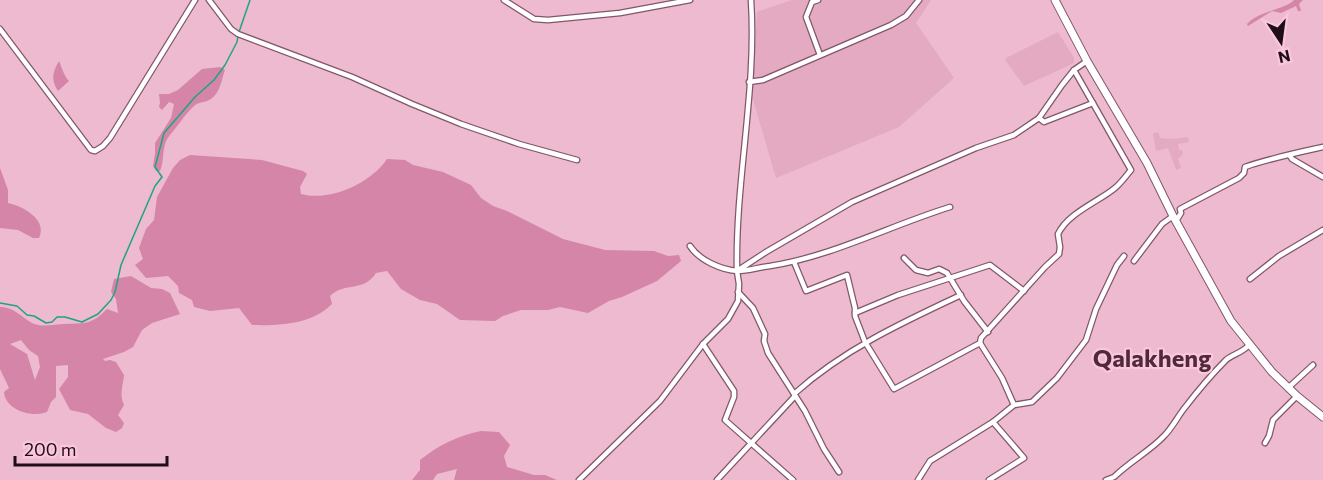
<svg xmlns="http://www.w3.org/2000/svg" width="1323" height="480" viewBox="0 0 1323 480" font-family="Commissioner,sans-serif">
<rect width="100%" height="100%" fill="#edbacf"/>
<g fill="#e3aac2">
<path d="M792 0H931L916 23 954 78 899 127 776 178 752 96 757 12Z"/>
<path d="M1058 32 1074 58V63L1024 86 1006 61V58Z"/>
<path d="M1158 132 1160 138 1172 139 1188 137 1189 142 1178 144 1179 150H1182L1183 154 1178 159 1181 168 1176 170 1168 148 1156 151 1153 134Z"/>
</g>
<g fill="#d485a8" fill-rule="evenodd">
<path d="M1294 0H1303L1299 4 1301 11H1298L1296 6 1281 13 1272 11 1248 26 1247 24C1260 10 1285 10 1294 0Z"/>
<path d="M59 61C62 68 64 76 69 81L58 91C51 80 52 73 59 61Z"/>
<path d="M220 67 225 70C221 81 220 96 207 101 201 103 199 102 194 106 185 114 178 126 170 135 161 145 165 160 160 171H156L153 166 155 154V143L171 118 174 104 169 102 162 110 159 107 160 103 159 94H169L178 90 202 69Z"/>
<path d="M190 155 262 160 303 171 307 174 300 187 301 194C330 202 371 183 387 159L405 160 413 165 443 172 471 185 481 198 493 206 507 211 563 239 605 250 654 251 668 256 679 255 681 261 657 281 622 297 609 301 588 313 560 307 548 310H521L503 316 495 321 460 320 437 304 420 300 401 289 387 271 376 273C363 293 346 281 330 296L332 304C312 324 280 326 252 325L239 308 210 311 194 307 192 300 179 293 178 286 168 276 146 278 135 265 143 259 139 248 146 229 154 220 157 197 173 168 180 160Z"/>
<path d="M0 168 8 190V203C23 206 48 220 39 238H33L18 230 0 228Z"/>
<path d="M131 276 151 288 162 289 170 293 180 314 152 323 142 330 133 347 124 352 103 359 105 361 110 360 116 362 124 375C123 386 119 394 124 405L118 415 124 423 122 428 116 432 106 428 88 414 70 410 59 389 68 377V365L56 366V397L51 402 47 412C32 418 5 410 4 392L9 388 0 369V307C12 306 22 317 32 323 43 328 54 324 65 324 86 323 91 325 107 309L118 313 116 299 111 292 114 279ZM21 340 29 350 38 356 40 367 35 380 27 354 10 344Z"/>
<path d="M481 431 499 432 510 445 504 456 507 467 534 475H545L557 480H454L457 469 437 474 433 480H412L420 470V460C439 445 457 436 481 431Z"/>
</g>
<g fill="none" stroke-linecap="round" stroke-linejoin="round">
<g stroke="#1fa384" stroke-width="1.5">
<path d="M239 32 250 0"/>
<path d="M0 303 17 306 27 315 34 316 46 323 52 322 57 317H65L82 322 98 314 111 300 115 292 121 265 155 186 162 177 155 167 164 133 195 97 214 80 225 65 237 42 238 36"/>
</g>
<defs>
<g id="minor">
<path d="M209 0 231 29 238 34 352 77 412 104 461 124 519 144 577 160"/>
<path d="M504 0 534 19 548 20 620 13 690 0"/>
<path d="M818 0 812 2 806 17 820 55"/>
<path d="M0 29 91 150 95 151 103 146 110 138 195 0"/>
<path d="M749 82 763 80 891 25 906 16 919 0"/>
<path d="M1039 118 1044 122 1093 103"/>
<path d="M1290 156 1292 159 1323 177"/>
<path d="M1176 221 1181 213 1180 209 1239 178 1244 173 1245 167C1271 158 1296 153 1323 147"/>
<path d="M690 246C699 260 721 270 738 271 748 271 760 267 770 266 833 256 889 226 950 207"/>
<path d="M904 258 916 270 928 273 939 269 947 273 964 301 988 332"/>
<path d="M1134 261 1162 224 1173 216"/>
<path d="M794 262 806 291 847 275 855 308V316L865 342 894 389 980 343 981 338 1045 267 1059 254 1060 247 1058 234C1068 213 1098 202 1115 188 1121 183 1126 176 1131 170L1074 70"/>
<path d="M737 271C735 181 757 90 751 0"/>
<path d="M1250 279 1279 256 1323 230"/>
<path d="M738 292 753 308 765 334 764 341 768 353 805 411 824 449 839 472"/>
<path d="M855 313 898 295 990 265 1024 291"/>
<path d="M980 343 1002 378 1014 405"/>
<path d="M703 344 734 391V397L725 420 793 480"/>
<path d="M1288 388 1313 365"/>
<path d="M794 394C843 350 901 323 961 295"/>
<path d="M1265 443 1269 436 1273 420 1297 396"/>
<path d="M579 480 660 401 703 344 728 319 738 301 739 284 737 271 766 252 852 202 976 148 1014 135 1039 118 1062 85 1074 70 1087 61"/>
<path d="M717 480 795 396"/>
<path d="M918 480 930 461 993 422 1014 405 1032 402 1057 378 1086 340 1096 309 1117 265 1124 256"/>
<path d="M989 480 1024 458 993 422"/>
<path d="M1106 480 1114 477C1129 462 1150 451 1164 436 1172 428 1177 418 1183 410 1196 393 1211 375 1226 360 1233 354 1242 353 1249 345"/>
</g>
<path id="primary" d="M1055 0 1087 61 1147 163 1173 216 1231 321 1272 372 1297 396 1323 417"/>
</defs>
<use href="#minor" stroke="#825669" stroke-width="7"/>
<use href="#primary" stroke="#825669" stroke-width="9"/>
<use href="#minor" stroke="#fff" stroke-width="4.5"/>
<use href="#primary" stroke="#fff" stroke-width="7"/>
</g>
<g text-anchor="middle" stroke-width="4.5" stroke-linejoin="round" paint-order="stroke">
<g font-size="24" font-weight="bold" fill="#50293b" stroke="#fac7dc">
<text x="1152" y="367">Qalakheng</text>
</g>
</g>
<g transform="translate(1281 42) rotate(167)" stroke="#fac7dc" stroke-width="4.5" paint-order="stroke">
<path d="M0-4.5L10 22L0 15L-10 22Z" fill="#1f0e16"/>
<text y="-9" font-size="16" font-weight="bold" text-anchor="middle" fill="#1f0e16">N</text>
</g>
<path d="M15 456v9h152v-9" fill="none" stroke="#1f0e16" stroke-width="3"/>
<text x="24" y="456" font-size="18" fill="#1f0e16" stroke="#fac7dc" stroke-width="4.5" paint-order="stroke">200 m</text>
</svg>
